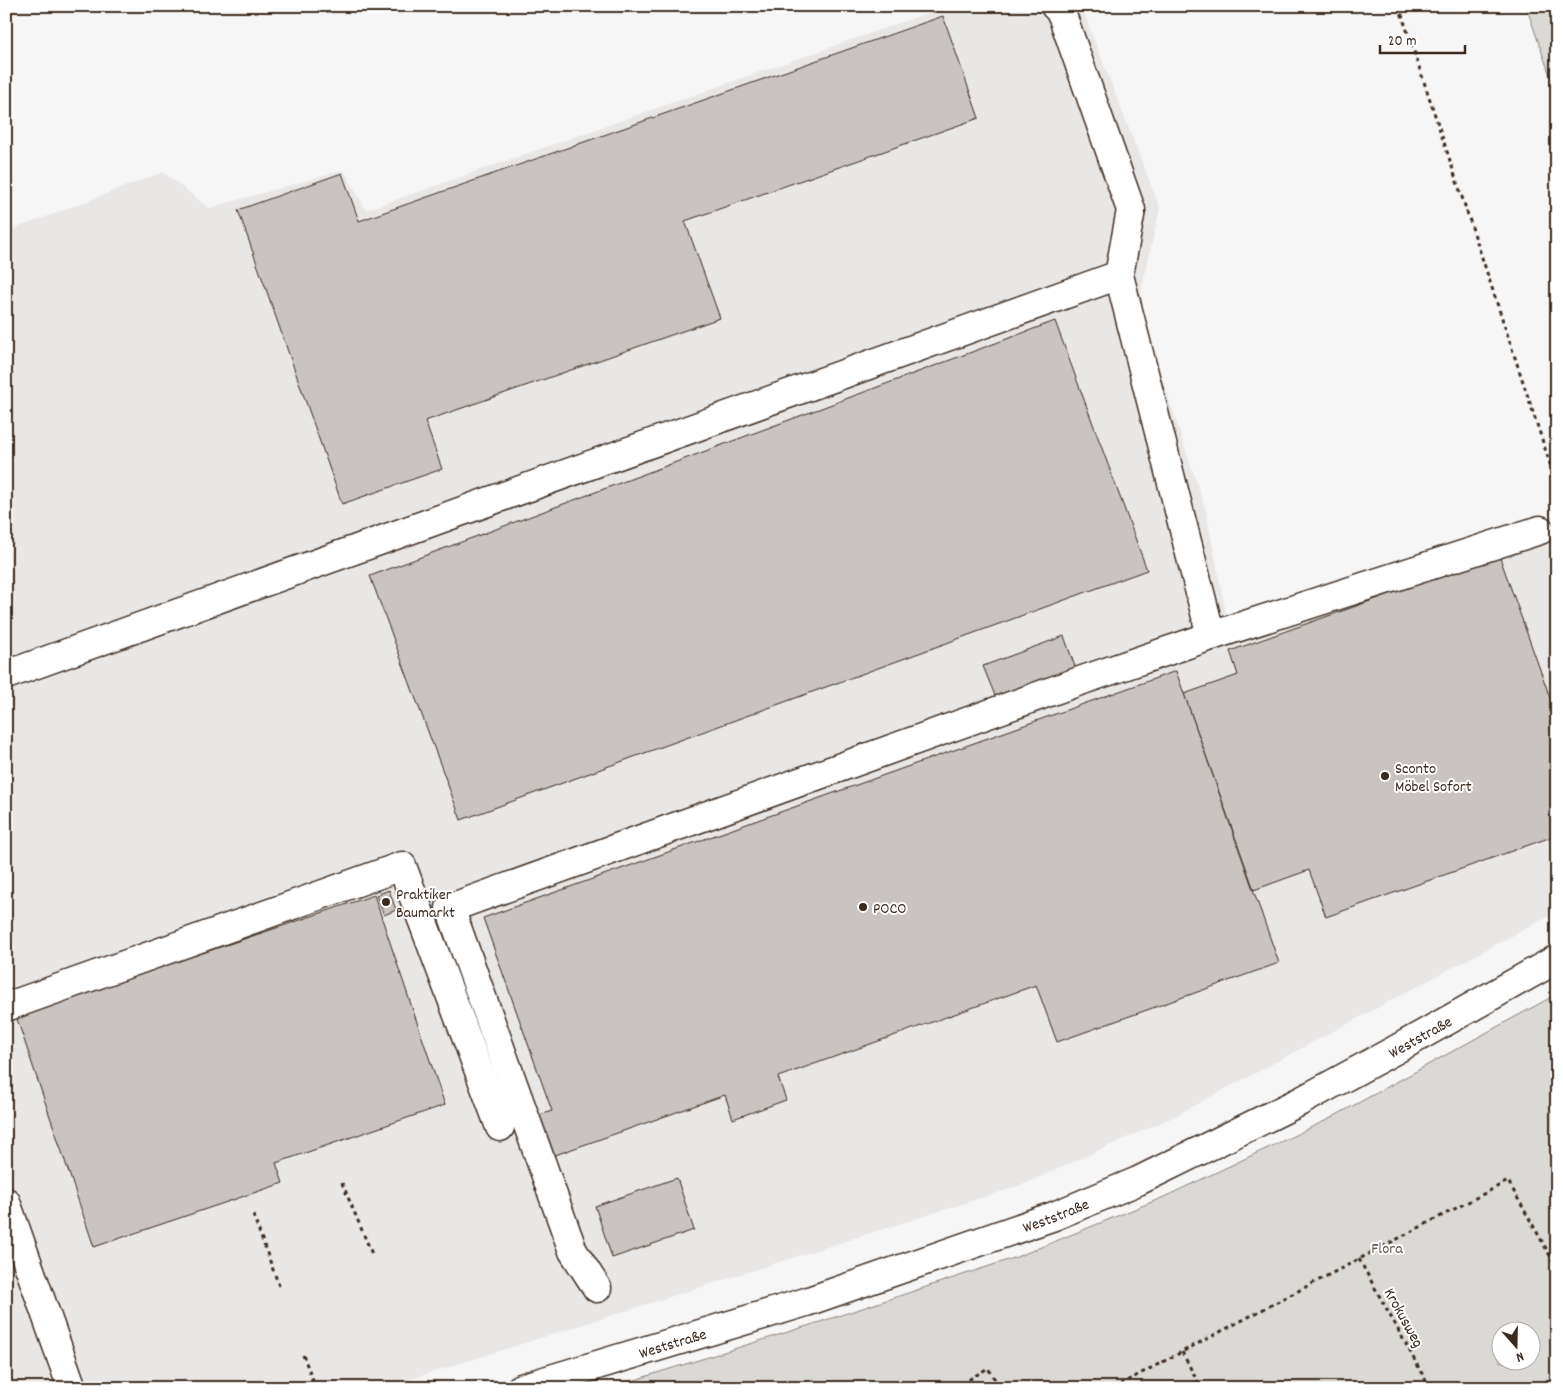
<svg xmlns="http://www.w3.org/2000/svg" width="1563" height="1394" viewBox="0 0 1563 1394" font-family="Dekko,sans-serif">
<rect width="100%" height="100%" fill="#f7f6f6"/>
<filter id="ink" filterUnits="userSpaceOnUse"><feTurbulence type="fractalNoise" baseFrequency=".02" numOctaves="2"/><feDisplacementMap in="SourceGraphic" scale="10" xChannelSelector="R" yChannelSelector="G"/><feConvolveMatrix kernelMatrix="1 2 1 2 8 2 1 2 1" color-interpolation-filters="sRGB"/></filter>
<g filter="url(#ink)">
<path fill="#e9e7e6" d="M944 6H1081L1160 208 1138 305 1206 511 1227 618 1517 528 1557 514V912L1171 1118 1022 1185 383 1388H6V232L163 172 209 208 344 170 366 210 939 9Z"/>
<g fill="#dbd9d6" stroke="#8b827a" fill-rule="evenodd">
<path d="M1526 6H1557V96Z"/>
<path d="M1557 994V1388H609L820 1322 1014 1258 1164 1197 1329 1119ZM1500 1332H1530V1362H1500Z"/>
</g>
<g fill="#c9c3c1" stroke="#3b2a1e">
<path d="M943 16 979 118 685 221 720 318 425 421 442 469 342 504 238 210 342 173 359 221Z"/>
<path d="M1055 321 1147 570 461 820 370 576Z"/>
<path d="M1499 555 1557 717V835L1326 917 1309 870 1254 890 1184 694 1238 675 1230 651Z"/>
<path d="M1064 636 1079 678 1000 708 983 666Z"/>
<path d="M1176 671 1279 963 1057 1042 1036 985 778 1077 786 1100 733 1119 725 1095 541 1160 527 1119 552 1111 483 918Z"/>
<path d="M389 890 396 910 384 915 376 895Z"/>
<path d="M374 895 445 1105 276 1163 283 1183 94 1247 16 1016Z"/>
<path d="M677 1178 694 1230 612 1258 595 1206Z"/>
</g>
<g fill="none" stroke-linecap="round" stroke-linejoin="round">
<defs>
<g id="minor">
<path d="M1055 6 1061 12 1131 210 1119 275 1211 636"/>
<path d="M6 675 1119 275"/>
<path d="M6 1007 402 866 500 1127"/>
<path d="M6 1202 72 1388"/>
<path d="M597 1288 573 1251 450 908 1077 682 1211 636 1540 530"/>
<path id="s1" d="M521 1388 806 1302 1054 1216 1138 1181 1301 1101 1395 1050 1557 959"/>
</g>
</defs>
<use href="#minor" stroke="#3b2a1e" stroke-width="31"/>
<g stroke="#3b2a1e" stroke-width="3" stroke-dasharray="4 4" stroke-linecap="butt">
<path d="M1399 6 1557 485"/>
<path d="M342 1183 372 1254"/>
<path d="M253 1215 279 1286"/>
<path d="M1359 1259 1430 1388"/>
<path d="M1182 1352 1201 1388"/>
<path d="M303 1355 316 1388"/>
<path d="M955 1388 988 1368 1000 1388"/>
<path d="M1113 1388 1508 1181 1557 1268"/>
</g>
<use href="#minor" stroke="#fff" stroke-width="28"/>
</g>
</g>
<g fill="#3b2a1e" stroke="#fff" stroke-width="2">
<circle cx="1385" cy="776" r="5"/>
<circle cx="386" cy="902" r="5"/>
<circle cx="863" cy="907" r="5"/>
</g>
<g text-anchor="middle" stroke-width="4" stroke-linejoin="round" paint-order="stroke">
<g font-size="16" fill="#3b2a1e" stroke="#fff" text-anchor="start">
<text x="1395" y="773">Sconto<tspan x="1395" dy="18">Möbel Sofort</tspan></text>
<text x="396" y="899">Praktiker<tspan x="396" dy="18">Baumarkt</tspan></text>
<text x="873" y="913">POCO</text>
</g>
<g font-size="16" fill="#3b2a1e" stroke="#fff">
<text dy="6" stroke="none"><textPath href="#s1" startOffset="968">Weststraße</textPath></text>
<text dy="6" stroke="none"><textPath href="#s1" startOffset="562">Weststraße</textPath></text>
<text transform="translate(1405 1317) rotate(61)" y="6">Krokusweg</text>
<text dy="6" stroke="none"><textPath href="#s1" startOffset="158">Weststraße</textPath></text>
</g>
<g font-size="16" fill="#63564c" stroke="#fff">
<text x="1387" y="1253">Flora</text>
</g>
</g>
<rect width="1563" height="1394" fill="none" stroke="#fff" stroke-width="25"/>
<rect x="12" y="12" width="1538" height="1369" fill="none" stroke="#3b2a1e" stroke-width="2" filter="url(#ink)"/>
<g transform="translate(1516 1346) rotate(160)"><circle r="24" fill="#ffffff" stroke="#b1aaa5"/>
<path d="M0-4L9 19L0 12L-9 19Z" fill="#3b2a1e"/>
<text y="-8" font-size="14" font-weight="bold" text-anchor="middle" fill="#3b2a1e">N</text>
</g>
<path d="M1380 45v8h85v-8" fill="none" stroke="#3b2a1e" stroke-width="2.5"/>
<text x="1388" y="45" font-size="15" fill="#3b2a1e" stroke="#ffffff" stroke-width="4" paint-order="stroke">20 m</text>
</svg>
